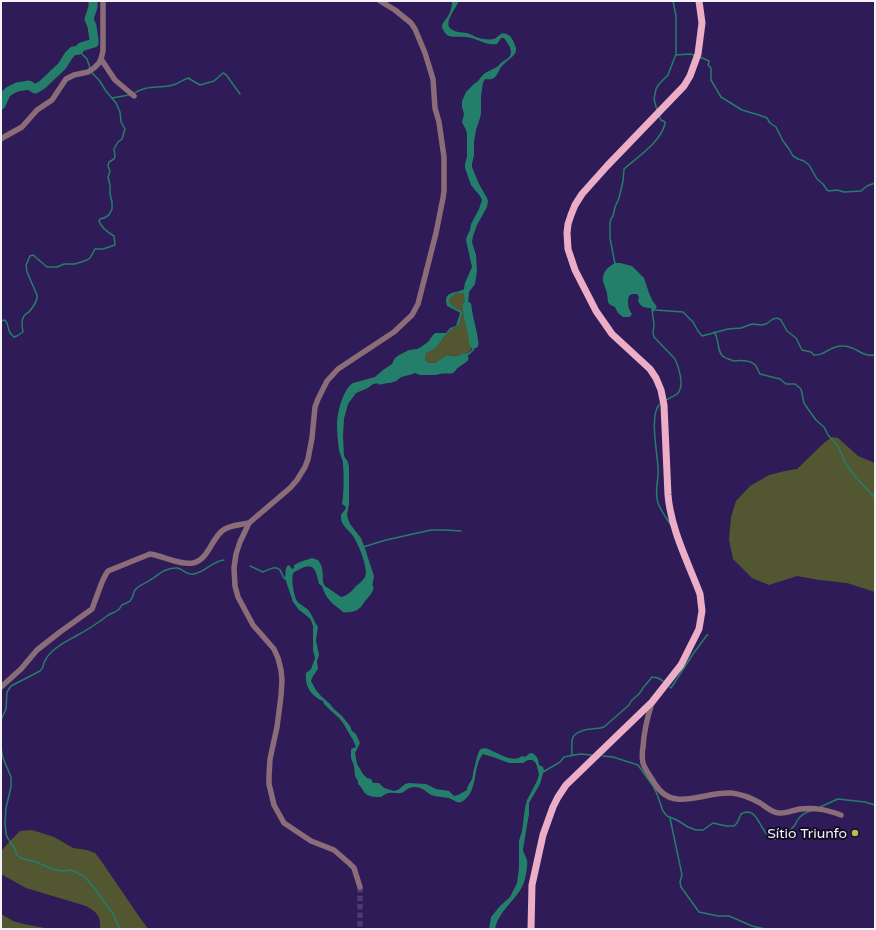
<svg xmlns="http://www.w3.org/2000/svg" width="876" height="930" viewBox="0 0 876 930" font-family="'Varela Round',sans-serif">
<rect width="100%" height="100%" fill="#2f1b57"/>
<g fill="#525731">
<path d="M456 293H463L464 295C465 301 464 307 466 313 467 316 469 318 470 321 474 331 477 350 465 355 460 357 455 355 450 356 440 358 438 366 427 362L425 359V354L436 348 443 338 451 330 459 325 462 314C458 307 454 308 449 304 448 297 452 296 456 293Z"/>
<path d="M832 437 838 438 858 456 875 463V592L847 583 819 580 797 576 769 585 752 578 733 559 729 540 731 517 736 501 750 486 769 475 785 471 797 469 824 443Z"/>
<path d="M32 830 54 837 73 848 87 850 95 853 102 862 138 915 148 929H100C101 916 97 912 86 906L26 888 1 874V851L13 838 20 831Z"/>
<path d="M1 914 13 921 24 924 50 929H1Z"/>
</g>
<g fill="#237f6a" fill-rule="evenodd">
<path d="M452 1H459C456 8 444 22 450 28 455 33 461 32 467 33 471 34 473 36 476 37 481 39 489 40 494 39 499 37 501 29 510 36 512 38 517 48 516 50 516 56 506 61 502 66 499 69 498 75 494 78 491 80 488 79 485 79L483 83 481 96V113L480 118 476 130 474 142V155L472 164V167L479 184 487 198 488 201 487 207 477 225 473 236 472 242 476 255 477 271 475 284 469 292 468 305 469 315 474 326 476 333 475 346 474 350 470 354 458 363 454 365 449 370 443 373 436 375H420L412 372H394L391 375 393 380V382L390 383 384 382 373 384 368 388 356 393 348 404 344 419 343 436 344 456 348 462 349 467V504L347 515 348 519 350 524 361 538 366 551 368 558 374 576 372 587 368 593 357 602 351 604 346 608V611C334 608 325 597 322 586L319 584C316 572 315 561 300 569 297 571 294 571 293 574 291 579 294 597 297 601 300 605 306 607 309 611 313 616 314 622 318 627L316 640 319 655 317 661 318 669 313 676 311 681 316 690 321 696 330 704 333 708 342 716 350 726 352 731 356 734 360 743 355 753 357 764 363 774 367 778 371 779 373 783H379L384 788 394 791 398 790 405 784 409 783 426 784 436 789 449 791 454 796 458 795 467 790C467 786 470 783 472 779 473 776 473 772 474 769 475 766 478 750 481 749 489 744 509 766 522 756L525 757 530 753C536 753 539 760 539 765L543 767 544 770 540 784 529 803V814L523 849C523 853 526 856 527 860 528 865 526 874 525 879 520 899 499 908 495 929H489L491 917 500 906 510 897 517 883 519 868V841L522 831 525 808 527 800 537 781 539 775 537 766 535 762 532 760H528L523 763H509L493 757 483 754C472 767 479 790 463 801 461 802 460 803 457 802 454 801 452 799 449 798 444 797 439 797 434 796 425 793 426 788 415 787 408 787 406 791 401 793 397 794 393 792 389 793 386 793 383 796 381 797 375 797 368 797 364 792 362 789 361 786 358 784V781L355 776 354 766 351 758V749L356 747 353 740 343 723 340 719 328 708 324 704 323 701C312 697 304 686 306 673L311 669 315 658 313 650V626L311 620 307 616 299 610 293 602 285 578 286 568 288 565 290 566 292 569 294 568V565L300 562 312 558 318 560C320 563 322 566 322 569 324 576 321 581 325 586L341 597C347 596 352 591 356 586 359 584 363 580 365 577 369 569 358 543 353 536 349 530 341 525 341 518 340 513 345 512 346 507L342 504C344 491 344 477 343 464 343 459 340 455 339 450 338 441 337 433 337 425 337 413 343 389 353 383L375 377 383 370 392 364 395 358 399 355 409 350 417 349 421 347 428 342 433 335 435 333H446L450 328 456 326 460 313 459 312 447 306C442 290 457 294 464 289L465 283 472 267 466 240 467 236 470 230 471 224 479 209 482 200 480 196 471 185 465 168V164L467 157V134L466 130 462 122 464 114 462 107V101L466 92 474 84 478 81 481 77 485 73 497 67 502 62 507 59 510 56 511 52 510 47 504 38H501L497 44C485 46 478 38 466 37 460 36 452 38 447 35 445 33 443 30 442 27 442 23 444 22 446 19 450 14 452 7 452 1ZM456 293H463L464 295 465 313 470 321 472 331 473 347 471 351 464 356H446L435 363H430L427 362 425 359V354L436 348 443 338 451 330 459 325 462 314 461 311 451 305 449 302 450 298Z"/>
<path d="M615 263H620L632 266 644 278 649 293 652 300 657 307 653 312 651 308C644 308 641 307 638 301L639 297 637 294H632L629 296C627 302 628 309 632 314L630 317H623L618 313 615 307 609 304C607 300 608 298 607 294 607 290 604 286 603 281 602 272 608 267 615 263Z"/>
</g>
<g fill="none" stroke-linecap="round" stroke-linejoin="round">
<g stroke="#237f6a" stroke-width="1.5">
<path d="M79 50 80 52 87 59 90 68"/>
<path d="M676 55 690 54 694 55"/>
<path d="M700 57 709 61V62L708 65 711 68V80L721 97 742 110 759 115 767 118 770 123 776 127 783 141 789 149 793 156 798 159 804 161 809 165 817 179 823 184 827 190 829 191 837 190 844 192 861 191 867 186 875 183"/>
<path d="M133 94C148 84 157 89 173 85 178 84 182 80 188 78L200 85 214 81 223 73 225 74 227 76 240 94"/>
<path d="M112 98 129 95"/>
<path d="M657 110 654 99 656 89 659 84 668 75 676 54V16L673 1"/>
<path d="M615 264 610 238V223L611 219 613 216 615 207 619 198 623 181 624 169C637 157 660 143 665 124V122L661 120 659 116"/>
<path d="M652 309 654 325 653 333 654 337 675 359C679 367 685 387 677 394 674 396 670 398 666 400"/>
<path d="M655 310 683 312 693 322 698 331 702 336 728 329 741 328 752 324 762 325 766 324 773 319 777 318 781 320 787 331 796 338 802 350 811 352 814 355C825 356 830 345 843 346 857 346 860 357 875 355"/>
<path d="M1 321 5 320C11 327 5 330 14 337L17 336 23 332C22 327 21 320 24 316 25 315 28 312 29 312 33 307 38 301 37 295L27 272 26 265 30 256 33 255 47 267H57L64 264H75L87 260 90 258 95 249H103L115 245 114 236C109 233 101 228 99 221L100 219 104 218 109 215 112 209V202L110 194V185L108 177 110 171 108 166 109 162 114 159 115 156 114 149 118 142 122 139 125 129 121 122 120 112 116 103 106 91 99 80 93 74 91 71"/>
<path d="M714 332C720 339 716 352 724 357 727 359 730 359 733 361 739 360 751 360 755 365 757 367 758 371 760 374L780 379 786 384H795L801 389 804 403 808 409 816 420 824 427 828 435 838 446 846 464 854 475 875 498"/>
<path d="M661 403C648 412 658 455 658 469 659 481 654 491 658 503 661 511 666 518 671 525"/>
<path d="M363 547 386 540 431 530H445L461 531"/>
<path d="M250 566 263 572C268 570 275 565 280 570 282 573 282 576 285 579"/>
<path d="M670 687 671 688 693 654 707 635H708"/>
<path d="M1 720 6 709 7 692 11 686 40 671C43 669 43 666 44 663 46 658 51 652 55 649 62 643 69 640 76 636 87 630 98 623 107 616 110 613 115 613 118 610 120 609 120 607 122 605 124 604 128 603 130 601 133 598 133 594 135 590 139 585 145 584 150 580 156 577 160 572 166 570 184 563 182 576 194 574 206 572 212 561 224 560"/>
<path d="M1 748 3 758 11 777V787L6 808 5 823 6 834 7 837 15 849 17 855 21 858 36 862 52 869 62 871 71 870 84 876 95 889 113 914 120 929"/>
<path d="M571 755 572 754C572 750 571 741 573 737 576 732 586 729 591 729 596 728 599 729 604 727L629 705 631 701 639 694 643 688 652 677 658 678 663 681"/>
<path d="M603 756 613 757 638 765 653 786 657 794 663 811 667 816 677 820 688 827 696 830H703L713 823 726 826H734L737 823 741 814C759 803 760 838 775 839 780 840 792 829 795 825 796 822 798 819 800 817 803 814 806 812 811 811"/>
<path d="M543 772 560 762 564 757 580 754 592 755"/>
<path d="M820 807 838 799 865 802 875 805"/>
<path d="M670 818 682 875 680 882 681 887 699 912 718 916H729L752 926 765 929"/>
</g>
<g stroke="#237f6a" stroke-width="9">
<path d="M1 105 6 94 9 91 17 87 29 85 35 89 42 85 62 66 69 55 73 51 79 50 81 47 94 43V40L92 26 89 19 93 7V1"/>
<path d="M467 306C468 319 473 331 474 344"/>
<path d="M439 369H451L454 365 464 358"/>
<path d="M380 380 394 377 399 373 411 370"/>
<path d="M338 601 345 608C354 608 357 606 361 599 364 595 367 593 369 588"/>
</g>
<path stroke="#4c3b6f" stroke-width="5.5" stroke-dasharray="5.5 3" stroke-linecap="butt" d="M360 887V929"/>
<g stroke="#8a6d78" stroke-width="5.5">
<path d="M101 59 115 80 134 96"/>
<path d="M1 139 4 137 22 127 37 110 52 100 66 79 74 75 88 72 94 68 99 63 101 59 103 51V1"/>
<path d="M1 687 21 669 37 650 60 632 92 609 102 582 106 574 108 571 150 554C164 556 178 565 193 563 208 560 211 540 222 531 229 525 240 525 249 523"/>
<path d="M652 703C647 718 644 731 643 747 642 753 642 758 643 763 645 770 651 777 655 784 660 792 667 798 677 799 694 801 712 792 731 793 741 794 751 798 760 803 765 806 772 813 779 813 786 814 793 810 800 809 815 807 827 810 841 815"/>
<path d="M360 887 354 868 349 863 334 850 311 841 284 823 274 805 269 784V776L270 759 277 727 281 696 282 680 281 670 278 658 274 649 253 625 238 597 235 586 234 568 236 554 240 542 249 523 290 488 297 480 305 467 308 459 312 438 315 407 318 399 327 381 338 369 394 332 412 315 418 304 436 233 443 198 444 191V157L439 122 435 108 433 79 425 53 415 29 411 23 395 10 380 1"/>
</g>
<path stroke="#ebaec6" stroke-width="7" d="M531 929 532 885 543 835 553 807 558 797 566 785 652 702 681 665 699 629 702 611 700 594C688 562 671 530 668 495L664 405 661 390 656 378 650 369 612 334 596 311 575 270 568 249 567 233 568 224 571 215 575 205 582 194 607 166 684 86 690 76 698 54 702 23 699 1"/>
</g>
<circle fill="#b6c148" stroke="#150d27" stroke-width="1.5" cx="855" cy="833" r="4"/>
<g text-anchor="middle" stroke-width="4" stroke-linejoin="round" paint-order="stroke">
<g font-size="14" fill="#f3f2f9" stroke="#150d27" text-anchor="end">
<text x="847" y="838">Sítio Triunfo</text>
</g>
</g>
<rect width="876" height="930" fill="none" stroke="#f3f2f9" stroke-width="4"/>
</svg>
